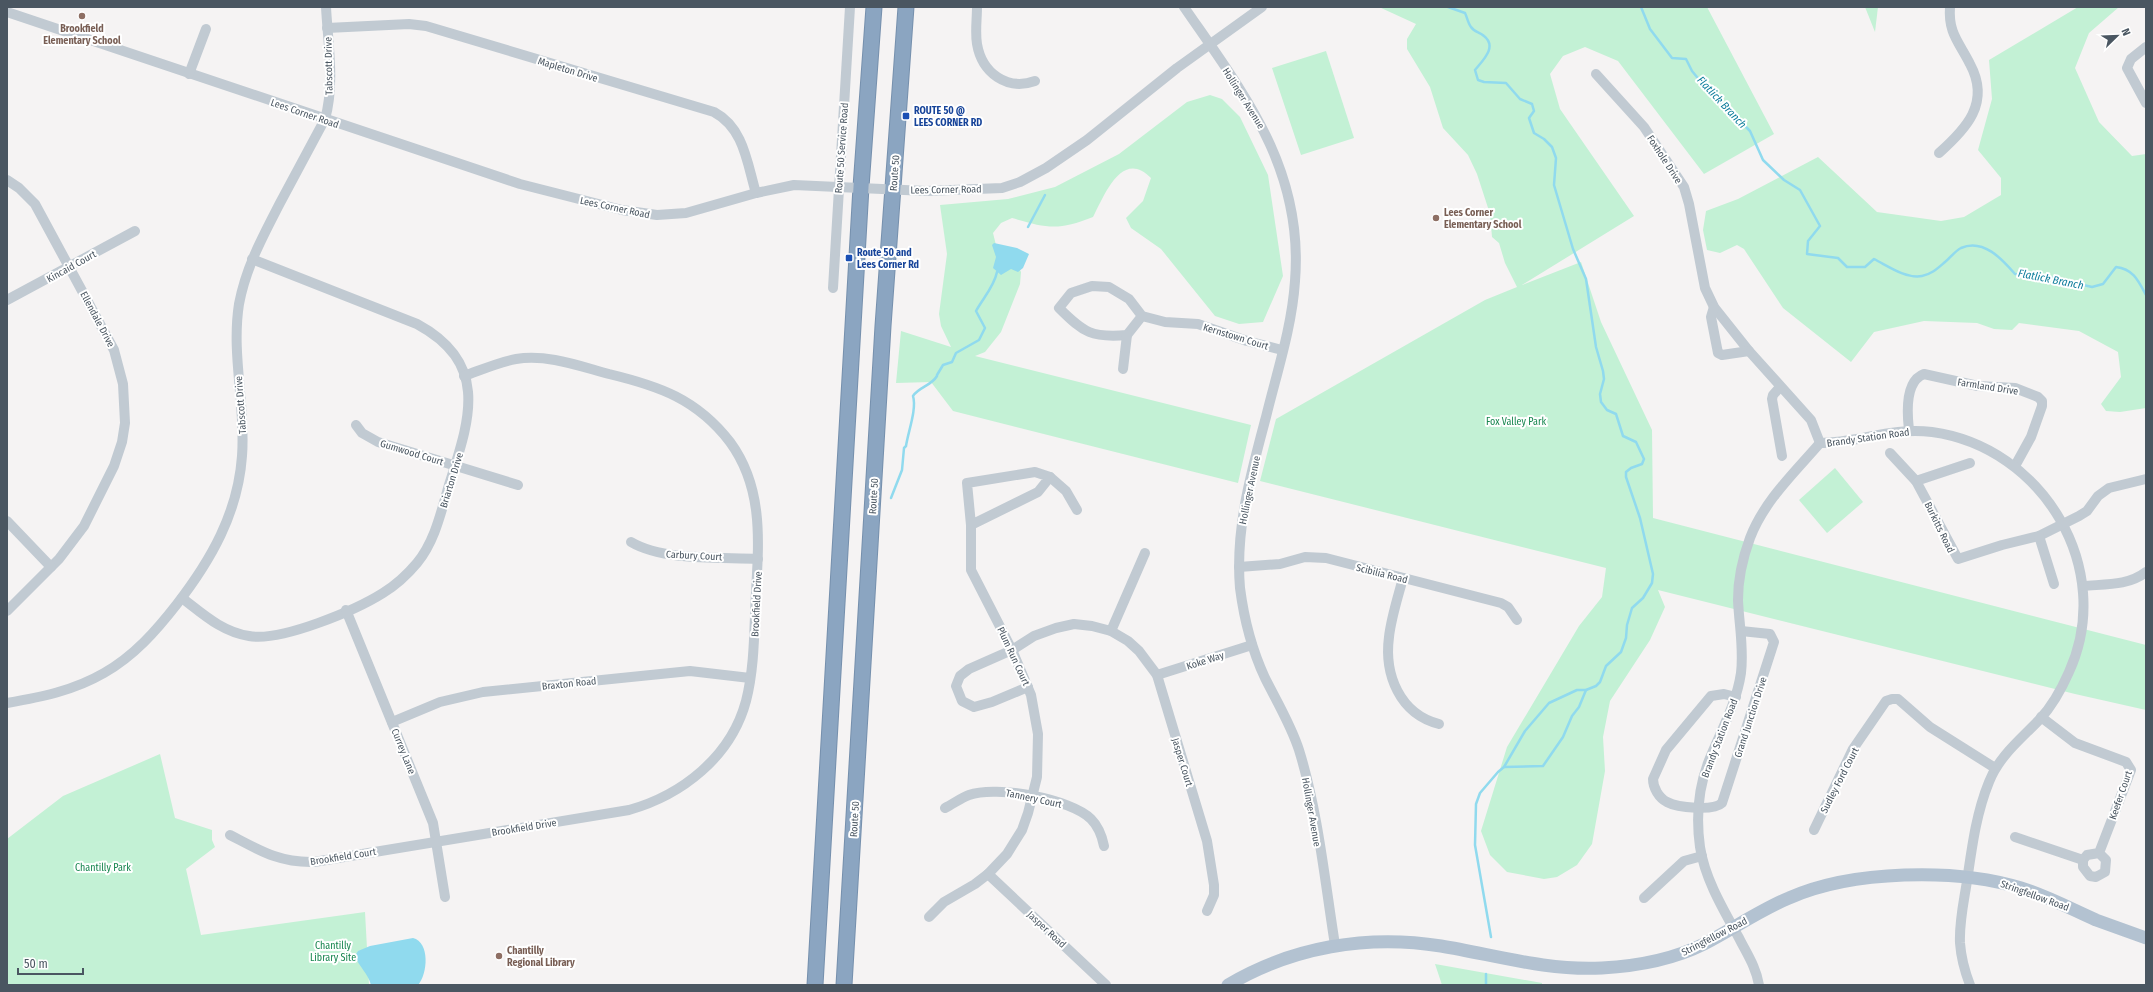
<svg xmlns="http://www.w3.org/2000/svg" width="2153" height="992" viewBox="0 0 2153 992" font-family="'Fira Sans Condensed',sans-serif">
<rect width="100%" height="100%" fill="#f5f3f3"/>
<g fill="#c3f1d5">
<path d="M1379 7H1707L1774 134 1704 174 1618 61 1585 47 1563 56 1550 74 1560 109 1634 216 1522 285 1581 262 1601 322 1652 430 1653 518 2146 645V710L2075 694 1658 590 1665 607 1650 640 1610 701 1603 737 1605 771 1592 844 1577 865 1557 877 1544 879 1507 872 1490 855 1481 831 1507 747 1579 626 1602 597 1606 568 1260 481 1276 419 1485 300 1517 287 1505 263 1499 243 1492 237 1490 214 1477 174 1468 155 1443 128 1430 87 1407 49V39L1416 24Z"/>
<path d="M1865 7H1878L1875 32Z"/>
<path d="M2078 7H2119L2089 33 2075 68 2099 122 2132 156 2146 154V408L2120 412 2106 411 2101 404 2121 377 2118 352 2079 331 2019 323 2012 330 1994 329 1977 323 1924 321 1874 332 1851 362 1783 308 1744 249 1737 245 1720 253 1707 250 1703 230 1706 211 1738 199 1818 157 1877 212 1941 221 1964 217 2001 195V178L1978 150 1992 99 1989 60Z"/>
<path d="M1326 51 1354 138 1301 155 1272 68Z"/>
<path d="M1210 95 1222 99 1240 117 1268 175 1283 276 1263 322 1239 324 1215 316 1161 249 1131 228 1126 218 1143 201 1151 178C1122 148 1104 196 1093 217 1058 231 1047 228 1012 218L1001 223 993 233 996 245 1015 261 1021 272 1020 284 1001 332 985 352 975 356 1251 425 1238 483 953 411 931 382 896 383 901 331 951 347 941 326 939 314 947 254 940 205 1008 199 1055 187 1119 154 1187 102Z"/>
<path d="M1835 468 1863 502 1827 533 1799 500Z"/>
<path d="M160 754 175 818 212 830V840L215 847 186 869 201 935 365 912 369 985H7V839L63 796Z"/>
<path d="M1435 964 1542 983V985H1442Z"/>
</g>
<g fill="#90daee">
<path d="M994 243 1017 248 1029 254 1023 268 1018 272 1011 269 1001 275 993 268 996 257 992 245Z"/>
<path d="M413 938C430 942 428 974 418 985H371C368 973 359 967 355 956L358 951 370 946Z"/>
</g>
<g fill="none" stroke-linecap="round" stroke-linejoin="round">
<g stroke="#90daee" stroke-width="2.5">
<path d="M1448 7 1465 13C1467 17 1468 23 1471 27 1474 32 1480 32 1484 36 1498 47 1482 61 1475 70L1478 80 1484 82 1506 83 1520 99 1532 104 1534 111 1529 118 1534 133 1544 139 1552 147 1556 158 1554 185 1573 249 1586 279 1596 347 1603 371 1604 379 1600 394 1601 402 1607 410 1616 414 1623 436 1636 442 1644 459 1642 464 1631 468 1626 472V477L1640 518 1653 574 1652 583 1643 598 1632 608 1627 625 1626 638 1621 652 1606 666 1600 682 1596 686 1586 690H1577L1549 703 1525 731 1504 767 1498 772 1480 793 1476 804 1475 845 1491 937"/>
<path d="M1641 7 1650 29 1672 58 1686 59 1692 71 1701 82 1750 131 1763 160 1784 180 1800 190 1820 226 1808 241 1807 254 1838 258 1847 267H1865L1874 259C1888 266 1906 279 1922 276 1932 274 1938 268 1945 262 1950 258 1955 251 1961 248 1983 238 2002 259 2015 274L2045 276 2092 287 2103 284 2116 267C2133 269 2138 280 2146 295"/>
<path d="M1028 227 1045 195"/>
<path d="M937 375 943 365 952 362 956 353 979 340 985 328 976 311C983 298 994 287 997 272"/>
<path d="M891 498 902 470 904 448 906 446C908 432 917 409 913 396 919 387 931 386 937 376"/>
<path d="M1504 767 1543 766 1563 737 1572 716 1579 707 1586 690"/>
<path d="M1486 985V974"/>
</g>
<defs>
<g id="highway">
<path d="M815 985 861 187 874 7"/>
<path d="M844 985 883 326 906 7"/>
</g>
</defs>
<use href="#highway" stroke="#7690ad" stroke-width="17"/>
<g stroke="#c1cad2" stroke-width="10">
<path d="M977 7C977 19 975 32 977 44 982 73 1007 91 1035 81"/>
<path d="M1184 7C1244 94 1304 169 1295 281 1292 327 1277 372 1266 417 1251 473 1235 529 1240 588 1244 619 1252 650 1265 678 1277 702 1291 725 1299 750 1318 811 1325 882 1335 945"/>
<path d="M7 12 520 184 622 210 657 215 686 213 756 193 794 185 926 191 1002 188 1020 182 1046 168 1087 140 1177 68 1262 7"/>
<path d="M327 28 409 24 426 26 714 112C744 128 747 163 756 193"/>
<path d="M2146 47 2131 59 2127 68 2146 103"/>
<path d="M189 74 206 29"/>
<path d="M1596 74 1644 127 1684 187 1689 204 1705 288 1714 307 1749 351 1811 420 1820 443"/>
<path d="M1939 153C1966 129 1991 103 1970 64 1959 42 1948 33 1950 7"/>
<path d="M7 180 19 188 35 204 114 350 123 384 125 423 122 442 114 466 84 526 59 559 7 611"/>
<path d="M833 288 850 7"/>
<path d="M7 300 135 231"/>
<path d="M1714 307 1711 317 1718 353 1722 355 1749 351"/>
<path d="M1142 316 1127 335C1092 338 1084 333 1059 308L1071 293 1092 286 1109 287 1129 299 1142 316 1165 322 1198 324 1247 341 1282 350"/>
<path d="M1123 369 1127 335"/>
<path d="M1780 387 1773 395 1772 399 1782 456"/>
<path d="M356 425 362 433 378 442 518 485"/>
<path d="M1909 430C1907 413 1905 381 1924 374L1978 386 2015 388 2038 397 2042 401V406L2031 437 2015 466"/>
<path d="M1820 443C1860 443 1889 427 1932 432 2043 447 2116 569 2069 672 2062 688 2052 706 2040 719 2021 739 1999 756 1989 782 1976 814 1972 847 1967 881 1964 901 1959 922 1960 943 1961 957 1965 972 1970 985"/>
<path d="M1890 453 1916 481 1958 559 2002 545 2039 536 2079 516 2087 511 2098 496 2109 488 2146 479"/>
<path d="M1050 477 1066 491 1077 510"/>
<path d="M1916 481 1970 463"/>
<path d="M7 521 51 567"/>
<path d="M2039 536 2054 584"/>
<path d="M631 542C663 561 721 557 758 559"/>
<path d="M1239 567 1280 564 1305 557 1326 558 1501 603 1508 607 1517 620"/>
<path d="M1403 578C1398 597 1391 618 1389 637 1384 675 1400 714 1439 724"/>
<path d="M2083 586C2105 584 2128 586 2146 572"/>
<path d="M182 598C203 614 222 632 249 636 281 642 356 610 383 593 396 585 407 575 417 563 435 541 441 512 449 485 469 421 491 364 417 324L252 259"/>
<path d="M346 610 433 823 445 897"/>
<path d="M1111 631 1145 553"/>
<path d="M1157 675 1252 645"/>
<path d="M1028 687 992 702 974 707 962 701 956 686 960 676 969 669 1012 650 1034 636 1056 628 1074 624 1092 626 1111 631 1128 641 1139 651 1157 675 1207 841 1214 885V895L1207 911"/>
<path d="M1736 697 1724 694 1711 696 1666 750 1653 779C1653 788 1659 798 1667 802 1678 808 1714 811 1722 803L1774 642 1770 634 1741 631"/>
<path d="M7 703C41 697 73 691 104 673 134 656 156 631 177 604 211 560 238 513 242 456 246 405 231 355 239 304 246 267 263 236 280 203 295 175 310 147 325 119 335 84 328 44 326 7"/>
<path d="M2041 717 2075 743 2126 762 2131 770 2099 853 2106 860 2105 872 2096 877 2090 876 2083 867V860L2087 855 2099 853"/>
<path d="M392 722 440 702 483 692 690 671 750 678"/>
<path d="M945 808C953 804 961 798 969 795 996 785 1071 799 1091 819 1099 827 1102 836 1104 846"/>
<path d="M1814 830 1853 749 1886 701 1892 699H1898L1930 727 1995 768"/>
<path d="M230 835C259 850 279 863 314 862L629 810C682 795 731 757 746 701 755 666 754 628 756 592 759 539 763 487 730 442 697 399 659 386 609 374 579 366 548 354 516 359 499 362 481 370 464 376"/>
<path d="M2015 837 2083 860"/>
<path d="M988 874 1106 985"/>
<path d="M1644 898 1684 861 1702 856"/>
<path d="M929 917 944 902 975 884 988 874 1007 854 1022 830 1028 813 1037 777 1038 734 1031 695 1012 650 971 570V525L1038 492 1050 477 1035 472 967 483 971 525"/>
<path d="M1759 985C1756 967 1747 954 1739 938 1723 909 1705 879 1700 847 1696 818 1698 790 1708 763 1720 732 1736 706 1741 673 1744 648 1739 624 1738 600 1738 579 1743 557 1750 538 1764 501 1795 472 1820 443"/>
</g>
<path stroke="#b3c2d1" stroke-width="13" d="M1228 985C1292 947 1367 934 1441 946 1495 955 1547 971 1602 968 1638 966 1672 960 1704 944 1733 929 1760 910 1789 898 1852 870 1956 868 2021 888 2047 896 2071 909 2096 920 2113 926 2129 932 2146 938"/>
<use href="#highway" stroke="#8ba5c1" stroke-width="15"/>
</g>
<g fill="#8d6e63" stroke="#fff" stroke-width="1.5">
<circle cx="82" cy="16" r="4"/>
<circle cx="1436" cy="218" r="4"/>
<circle cx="499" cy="956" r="4"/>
</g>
<g fill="#1a4fb4" stroke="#fff" stroke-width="1.5">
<rect x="902" y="112" width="8" height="8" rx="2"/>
<rect x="845" y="254" width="8" height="8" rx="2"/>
</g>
<g text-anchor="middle" stroke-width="4" stroke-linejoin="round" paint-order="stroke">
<g font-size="10" font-weight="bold" fill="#785e54" stroke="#fff" text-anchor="start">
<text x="82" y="32" text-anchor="middle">Brookfield<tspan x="82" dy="12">Elementary School</tspan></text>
<text x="1444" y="216">Lees Corner<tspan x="1444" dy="12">Elementary School</tspan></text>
<text x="507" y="954">Chantilly<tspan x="507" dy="12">Regional Library</tspan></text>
</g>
<g font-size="10" fill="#4a5661" stroke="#fff">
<text transform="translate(328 66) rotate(-91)" y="4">Tabscott Drive</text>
<text transform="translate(568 69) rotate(17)" y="4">Mapleton Drive</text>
<text transform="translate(1244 98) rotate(58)" y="4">Hollinger Avenue</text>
<text transform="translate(305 113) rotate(19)" y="4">Lees Corner Road</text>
<text transform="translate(841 148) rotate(-86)" y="4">Route 50 Service Road</text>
<text transform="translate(1665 159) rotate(57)" y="4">Foxhole Drive</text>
<text transform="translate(894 173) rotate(-86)" y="4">Route 50</text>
<text transform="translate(946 189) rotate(-1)" y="4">Lees Corner Road</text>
<text transform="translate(615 207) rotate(12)" y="4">Lees Corner Road</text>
<text transform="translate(71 266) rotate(-29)" y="4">Kincaid Court</text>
<text transform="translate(98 319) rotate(62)" y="4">Ellendale Drive</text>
<text transform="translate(1236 336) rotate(17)" y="4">Kernstown Court</text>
<text transform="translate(1988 386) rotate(9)" y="4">Farmland Drive</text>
<text transform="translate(240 405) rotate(-94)" y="4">Tabscott Drive</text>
<text transform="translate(1868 437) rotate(-8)" y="4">Brandy Station Road</text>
<text transform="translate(412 452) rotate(17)" y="4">Gumwood Court</text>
<text transform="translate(451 480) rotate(-73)" y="4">Briarton Drive</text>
<text transform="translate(1249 490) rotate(-78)" y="4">Hollinger Avenue</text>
<text transform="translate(873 496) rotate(-87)" y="4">Route 50</text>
<text transform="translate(1940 527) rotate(64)" y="4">Burkitts Road</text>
<text transform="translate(694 555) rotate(3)" y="4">Carbury Court</text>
<text transform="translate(1382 573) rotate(14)" y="4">Scibilia Road</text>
<text transform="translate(756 604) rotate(-87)" y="4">Brookfield Drive</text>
<text transform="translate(1014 656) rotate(65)" y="4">Plum Run Court</text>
<text transform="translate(1205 660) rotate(-18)" y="4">Koke Way</text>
<text transform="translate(569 683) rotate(-6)" y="4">Braxton Road</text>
<text transform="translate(1750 717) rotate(-72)" y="4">Grand Junction Drive</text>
<text transform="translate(1719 738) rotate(-69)" y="4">Brandy Station Road</text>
<text transform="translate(404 751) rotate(68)" y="4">Currey Lane</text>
<text transform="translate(1183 762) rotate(73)" y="4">Jasper Court</text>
<text transform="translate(1839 780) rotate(-63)" y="4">Sudley Ford Court</text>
<text transform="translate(2120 795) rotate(-71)" y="4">Keefer Court</text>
<text transform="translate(1034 798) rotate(12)" y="4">Tannery Court</text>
<text transform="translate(1312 812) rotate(80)" y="4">Hollinger Avenue</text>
<text transform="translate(854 819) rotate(-87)" y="4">Route 50</text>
<text transform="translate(524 827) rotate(-9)" y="4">Brookfield Drive</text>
<text transform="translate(343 856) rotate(-9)" y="4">Brookfield Court</text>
<text transform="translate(2035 895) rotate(20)" y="4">Stringfellow Road</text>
<text transform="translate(1047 929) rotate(43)" y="4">Jasper Road</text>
<text transform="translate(1714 936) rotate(-27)" y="4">Stringfellow Road</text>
</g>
<g font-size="10" font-weight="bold" fill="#164399" stroke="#fff" text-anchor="start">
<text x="914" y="114">ROUTE 50 @<tspan x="914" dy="12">LEES CORNER RD</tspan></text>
<text x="857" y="256">Route 50 and<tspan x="857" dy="12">Lees Corner Rd</tspan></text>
</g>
<g font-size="10" fill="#17864f" stroke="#fff">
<text x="1516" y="425">Fox Valley Park</text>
<text x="103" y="871">Chantilly Park</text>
<text x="333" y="949">Chantilly<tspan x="333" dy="12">Library Site</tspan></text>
</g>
<g font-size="11" font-style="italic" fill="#0c7c9b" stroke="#fff">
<text transform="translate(1722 102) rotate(47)" y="4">Flatlick Branch</text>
<text transform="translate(2051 279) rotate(11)" y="4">Flatlick Branch</text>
</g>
</g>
<rect width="2153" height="992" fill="none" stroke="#4a5661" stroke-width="16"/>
<g transform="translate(2117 36) rotate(67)" stroke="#ffffff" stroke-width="3" paint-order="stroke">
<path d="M0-3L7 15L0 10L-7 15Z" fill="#4a5661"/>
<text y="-6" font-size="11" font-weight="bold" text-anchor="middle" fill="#4a5661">N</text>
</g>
<path d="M18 968v6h65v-6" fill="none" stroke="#4a5661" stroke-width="2"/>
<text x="24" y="968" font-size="12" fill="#4a5661" stroke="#ffffff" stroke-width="3" paint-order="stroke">50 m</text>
</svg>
